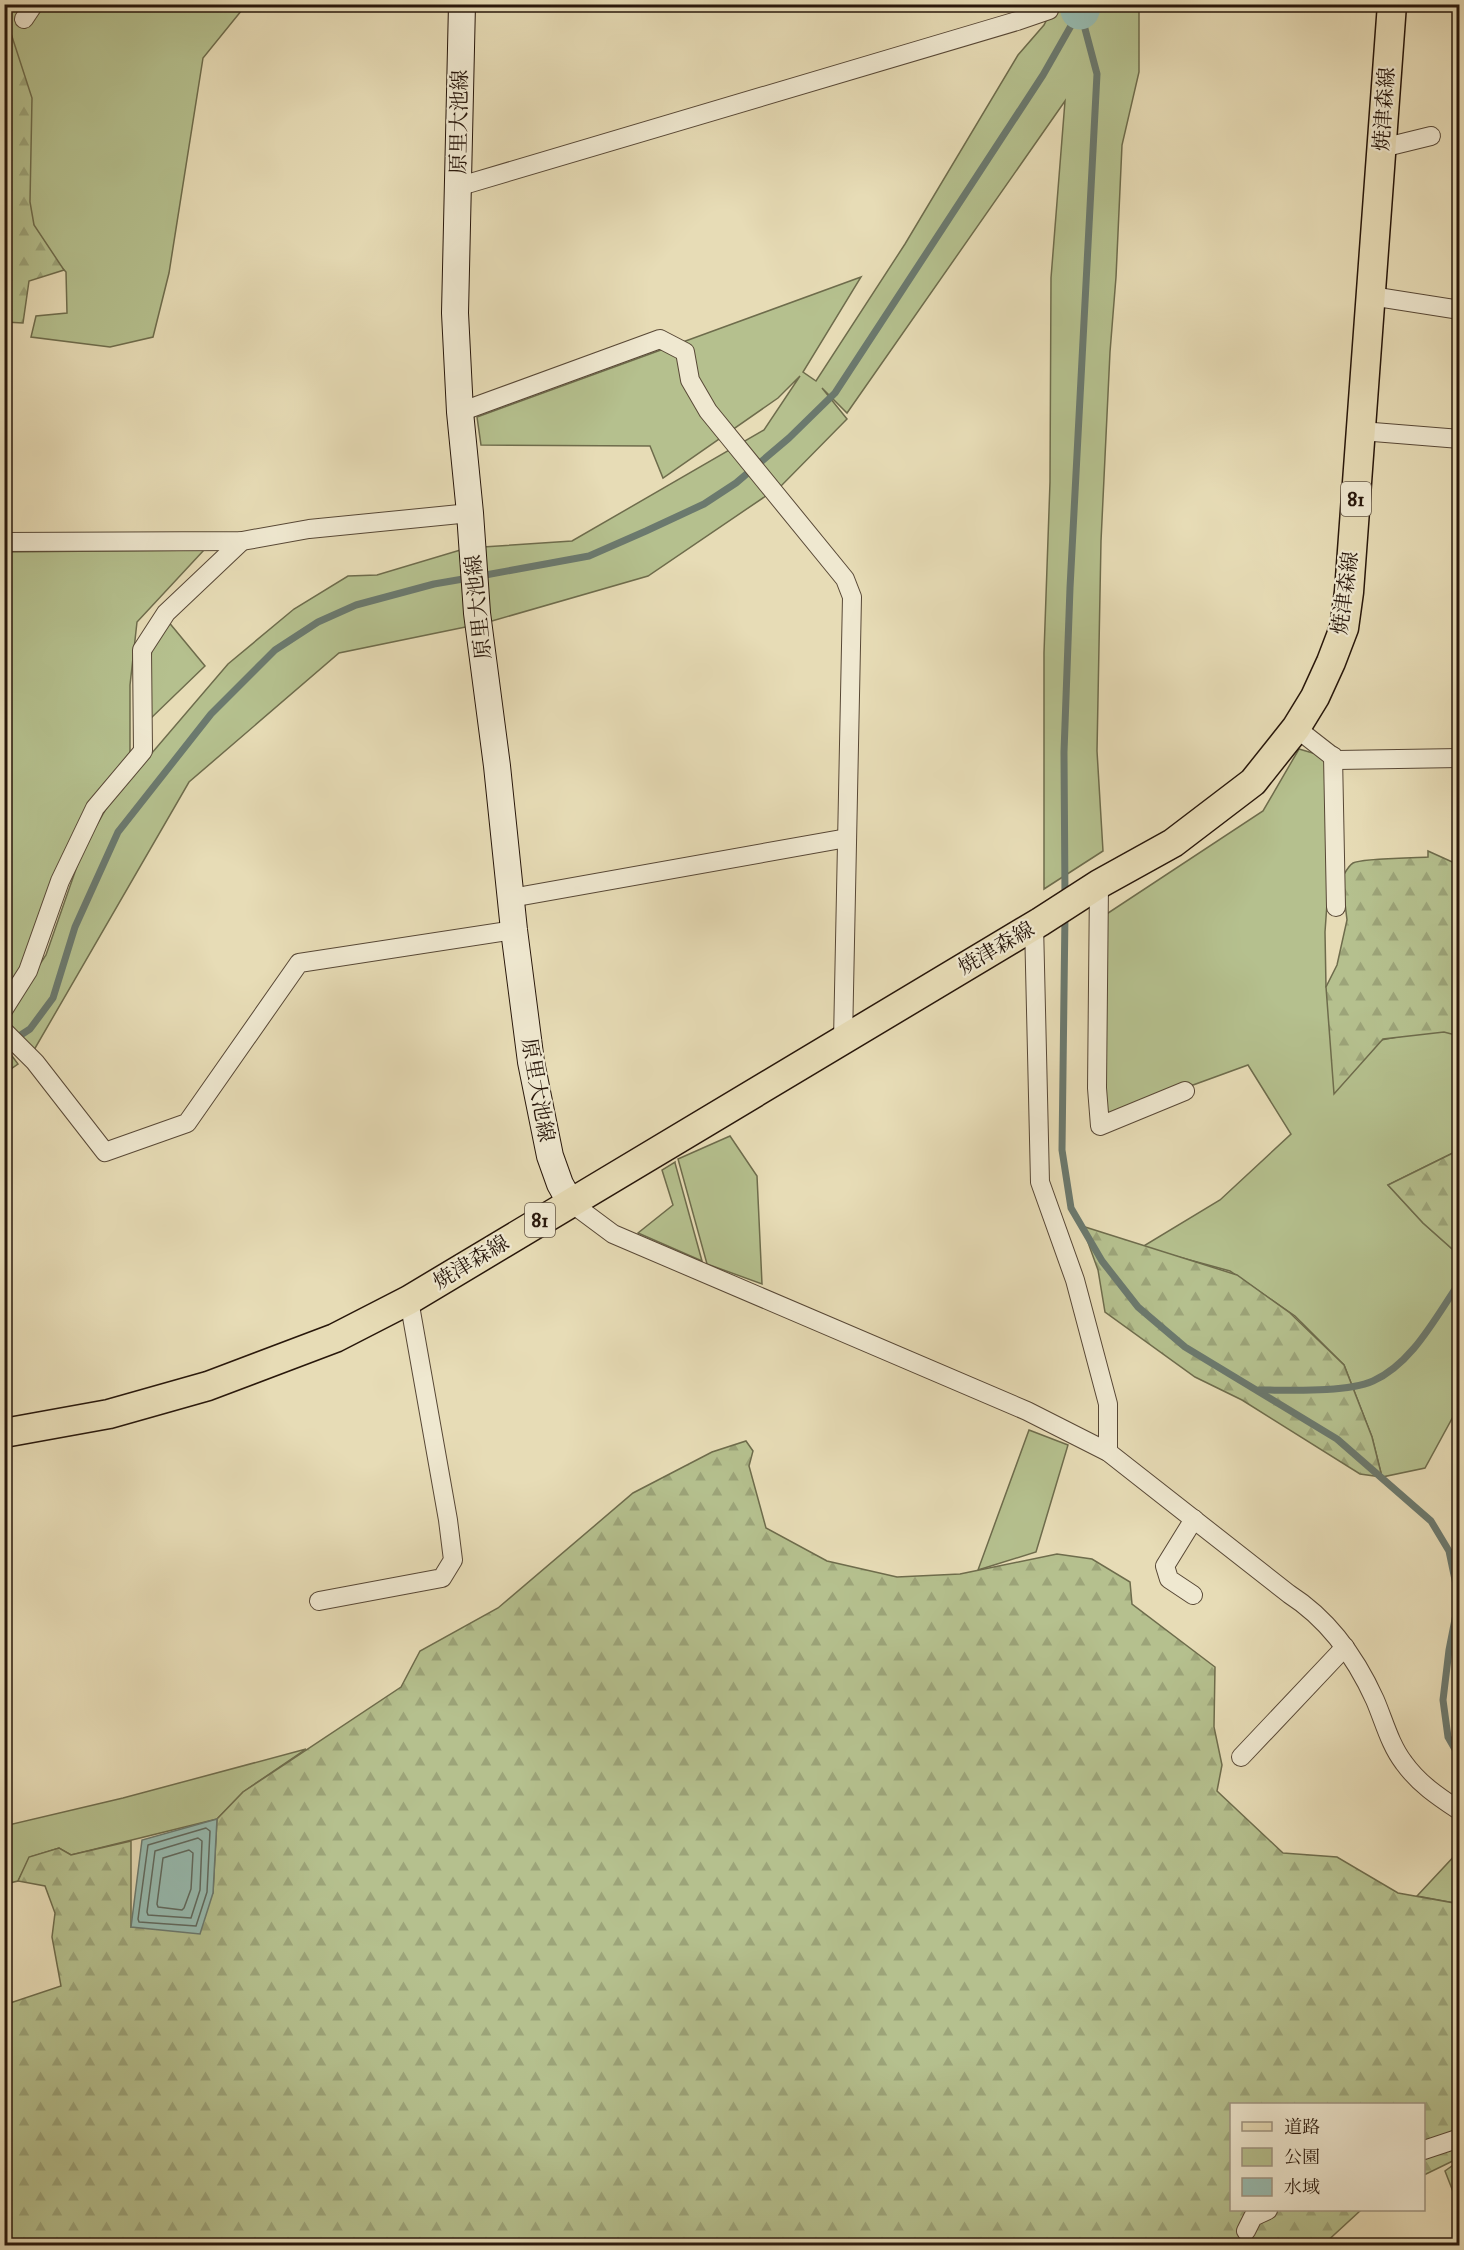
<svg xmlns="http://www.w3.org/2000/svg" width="1464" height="2250" viewBox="0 0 1464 2250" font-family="'IM FELL DW Pica','Noto Serif JP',serif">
<defs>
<pattern id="forest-firs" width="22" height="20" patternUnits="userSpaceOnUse" patternTransform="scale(1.5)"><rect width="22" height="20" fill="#b5c08e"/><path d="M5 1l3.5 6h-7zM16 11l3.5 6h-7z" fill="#9ca479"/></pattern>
</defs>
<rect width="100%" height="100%" fill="#e7dcb6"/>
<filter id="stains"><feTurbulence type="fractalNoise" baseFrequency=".00333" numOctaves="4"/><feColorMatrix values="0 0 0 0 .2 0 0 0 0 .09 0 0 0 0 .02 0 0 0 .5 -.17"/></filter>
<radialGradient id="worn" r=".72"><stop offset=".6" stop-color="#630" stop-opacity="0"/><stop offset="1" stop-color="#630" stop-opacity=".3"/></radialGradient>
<g fill="#b5c08e" stroke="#6e6c4c" stroke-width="1.5">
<path d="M4 5H246L203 58 169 273 153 337 110 347 31 337 36 316 67 313 66 272 43 247 29 214Z"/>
<path d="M1054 5H1139V72L1122 145 1116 277 1110 352 1101 541 1097 751 1103 851 1044 889V653L1050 482 1051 278 1065 101 847 413 822 388 847 419 782 485 648 576 485 623 339 653 189 782 34 1050 5 1023 4 1019 46 955 83 849 110 802 228 664 294 609 348 576 377 575 467 548 572 541 764 430 800 376 778 398 663 478 650 446 481 445 477 417 861 277 803 372 816 381 905 244 1018 55 1044 25Z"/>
<path d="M204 550 137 622 130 685V755L5 996V552Z"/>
<path d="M167 620 205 666 148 721 152 641Z"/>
<path d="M1299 749 1337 760 1325 932 1326 987 1376 1041 1446 1028 1459 1032V1150L1388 1185 1423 1223 1459 1255V1410L1454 1415 1425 1468 1382 1477 1372 1437 1344 1365 1295 1316 1230 1271 1142 1247 1220 1200 1291 1134 1248 1065 1108 1116 1092 1076 1099 919 1263 811Z"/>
<path d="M4 1045 18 1064 5 1073H4Z"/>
<path d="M730 1136 757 1176 762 1284 707 1264 678 1159Z"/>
<path d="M675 1162V1163L702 1261 638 1233 673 1205 662 1170Z"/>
<path d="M1029 1430 1068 1445 1036 1552 978 1570Z"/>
<path d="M306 1749 243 1792 217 1819 71 1855 59 1848 30 1857 18 1881 5 1884 4 1826 123 1798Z"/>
<path d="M1459 1851V1912L1454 1903 1417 1896Z"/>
<path d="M1459 2161V2207L1445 2171Z"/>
</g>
<g fill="url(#forest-firs)" stroke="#6e6c4c" stroke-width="1.5">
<path d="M5 15 32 98 30 202 34 225 64 270 29 281 23 323 5 322Z"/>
<path d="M1428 851 1459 865V1036L1444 1032 1383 1039 1334 1094 1326 987 1337 965 1347 920 1342 878C1345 873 1348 866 1353 863 1362 858 1414 858 1428 857Z"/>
<path d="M1459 1150V1255L1423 1223 1388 1185Z"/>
<path d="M1082 1226 1237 1275 1290 1313 1344 1365 1372 1437 1382 1477 1360 1474 1242 1400 1195 1377 1105 1312 1098 1270Z"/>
<path d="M746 1441 753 1451 749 1466 766 1528 827 1561 897 1577 960 1574 1057 1554 1092 1559 1130 1582 1132 1604 1215 1667 1214 1727 1222 1765 1217 1791 1283 1853 1337 1857 1398 1893 1454 1903 1460 1913 1459 2158 1424 2175V2104H1232V2210H1361L1323 2245H5L4 2005 61 1986 52 1937 55 1913 45 1886 18 1881 29 1857 59 1848 71 1855 131 1841V1927L213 1893 217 1819 243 1792 401 1687 420 1651 498 1608 633 1493 712 1452Z"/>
</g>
<path fill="#97bbb0" stroke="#6b796e" stroke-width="1.5" d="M217 1819 213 1893 200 1934 131 1927 142 1840Z"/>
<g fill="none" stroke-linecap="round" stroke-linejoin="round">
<g stroke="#60695e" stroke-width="1.5">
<path d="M206 1828 210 1831 207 1892 196 1926 139 1922 138 1919 148 1845Z"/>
<path d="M198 1838 202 1841 200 1890 191 1918 148 1915 147 1912 155 1851Z"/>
<path d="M189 1850 193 1853 191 1889 184 1908 182 1910 158 1907 157 1904 163 1858Z"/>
</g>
<g stroke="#6b796e" stroke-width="7">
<path d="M480 576 589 556 646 531 704 504 736 483 789 438 835 393 1043 75 1080 10"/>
<path d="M1065 897 1064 752 1070 588 1097 74 1080 10"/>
<path d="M1065 914 1062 1150 1071 1208 1102 1261 1138 1307 1185 1347 1337 1439 1431 1521 1449 1551 1459 1599 1449 1650 1443 1700 1448 1737 1460 1758"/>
<path d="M4 1046 30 1029 53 998 75 927 118 832 211 714 275 650 318 622 356 605 434 584 469 578"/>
<path d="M1259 1390C1289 1390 1345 1393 1373 1381 1413 1363 1436 1316 1460 1282"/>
</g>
<path stroke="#97bbb0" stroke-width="39" d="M1080 10 1082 4"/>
<defs>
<g id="minor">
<path d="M24 19 34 4"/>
<path d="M1382 148 1431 136"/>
<path d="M457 187 1017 21 1049 10 1051 4"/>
<path d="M1371 296 1460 310"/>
<path d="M460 412 660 339 685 352 690 380 708 411 845 579 852 597 843 1040"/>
<path d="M1361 431 1460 439"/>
<path d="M4 542 242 541 309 529 470 513"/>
<path d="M1296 728 1337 760 1460 758"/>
<path d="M1333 756 1336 907"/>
<path d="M1099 884 1097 1088 1100 1126 1185 1091"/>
<path d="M511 898 847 838"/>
<path d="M1034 924 1040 1182 1075 1280 1108 1404V1452"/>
<path d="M4 1009 28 971 60 881 95 808 143 751 142 650 166 613 242 541"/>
<path d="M4 1031 35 1062 105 1152 187 1123 299 963 514 930"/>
<path d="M570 1202 613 1234 1027 1411 1108 1452 1289 1594C1328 1619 1356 1658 1375 1700 1384 1721 1390 1745 1404 1763 1419 1784 1439 1797 1460 1811"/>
<path d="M1193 1595 1169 1579 1165 1566 1194 1519"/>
<path d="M319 1601 442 1578 453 1560 448 1520 409 1300"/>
<path d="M1241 1757 1345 1647"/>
<path d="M1424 2150 1460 2138"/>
<path d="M1246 2231 1253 2217 1268 2210"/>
</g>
<path id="secondary" d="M462 4 455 313 460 412 470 513 477 613 497 766 514 930 531 1062 550 1156 560 1184 570 1202"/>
<path id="primary" d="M4 1433 109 1414 208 1386 335 1338 409 1300 1040 922 1099 884 1173 843 1253 782 1296 728 1315 697 1331 662 1344 628 1349 592 1392 4"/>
</defs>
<use href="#minor" stroke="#584836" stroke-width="20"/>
<use href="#secondary" stroke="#28170b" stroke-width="28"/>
<use href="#primary" stroke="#28170b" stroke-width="31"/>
<use href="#minor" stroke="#efe8d0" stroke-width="18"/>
<use href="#secondary" stroke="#efe8d0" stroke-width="26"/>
<use href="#primary" stroke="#e7dcb6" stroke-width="28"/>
</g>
<g text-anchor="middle" stroke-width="4.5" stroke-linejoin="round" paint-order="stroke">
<g fill="#efe8d0" stroke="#645646" stroke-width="1.5">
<rect x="1341" y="482" width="30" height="34" rx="4.5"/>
<rect x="525" y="1203" width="30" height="34" rx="4.5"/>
</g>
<g font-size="20" font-weight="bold" fill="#28170b">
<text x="1356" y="506">81</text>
<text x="540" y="1227">81</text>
</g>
<g font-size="21" fill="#28170b" stroke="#efe8d0">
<text transform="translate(1384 109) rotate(-86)" y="7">焼津森線</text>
<text transform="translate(459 122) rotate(-89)" y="7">原里大池線</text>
<text transform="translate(1345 593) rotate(-82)" y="7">焼津森線</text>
<text transform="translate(478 607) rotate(-96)" y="7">原里大池線</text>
<text transform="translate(996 948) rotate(-30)" y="7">焼津森線</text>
<text transform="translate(538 1090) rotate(80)" y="7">原里大池線</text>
<text transform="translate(471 1262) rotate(-31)" y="7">焼津森線</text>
</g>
</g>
<rect width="1464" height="2250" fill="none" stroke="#e7dcb6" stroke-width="24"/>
<rect x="6" y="6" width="1452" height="2238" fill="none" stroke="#28170b" stroke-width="3"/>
<rect x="12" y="12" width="1440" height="2226" fill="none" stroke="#28170b" stroke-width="1.5"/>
<rect x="1230" y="2103" width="195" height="108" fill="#efe8d0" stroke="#9f9481" stroke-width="1.5"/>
<rect x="1242" y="2122" width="30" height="9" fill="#e7dcb6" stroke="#9f9481" stroke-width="1.5"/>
<text x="1284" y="2133" font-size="18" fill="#28170b">道路</text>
<rect x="1242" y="2148" width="30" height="18" fill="#b5c08e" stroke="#9f9481" stroke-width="1.5"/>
<text x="1284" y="2163" font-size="18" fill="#28170b">公園</text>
<rect x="1242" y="2178" width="30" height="18" fill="#97bbb0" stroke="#9f9481" stroke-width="1.5"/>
<text x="1284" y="2193" font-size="18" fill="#28170b">水域</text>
<rect width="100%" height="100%" filter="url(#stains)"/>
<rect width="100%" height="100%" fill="url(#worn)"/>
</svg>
